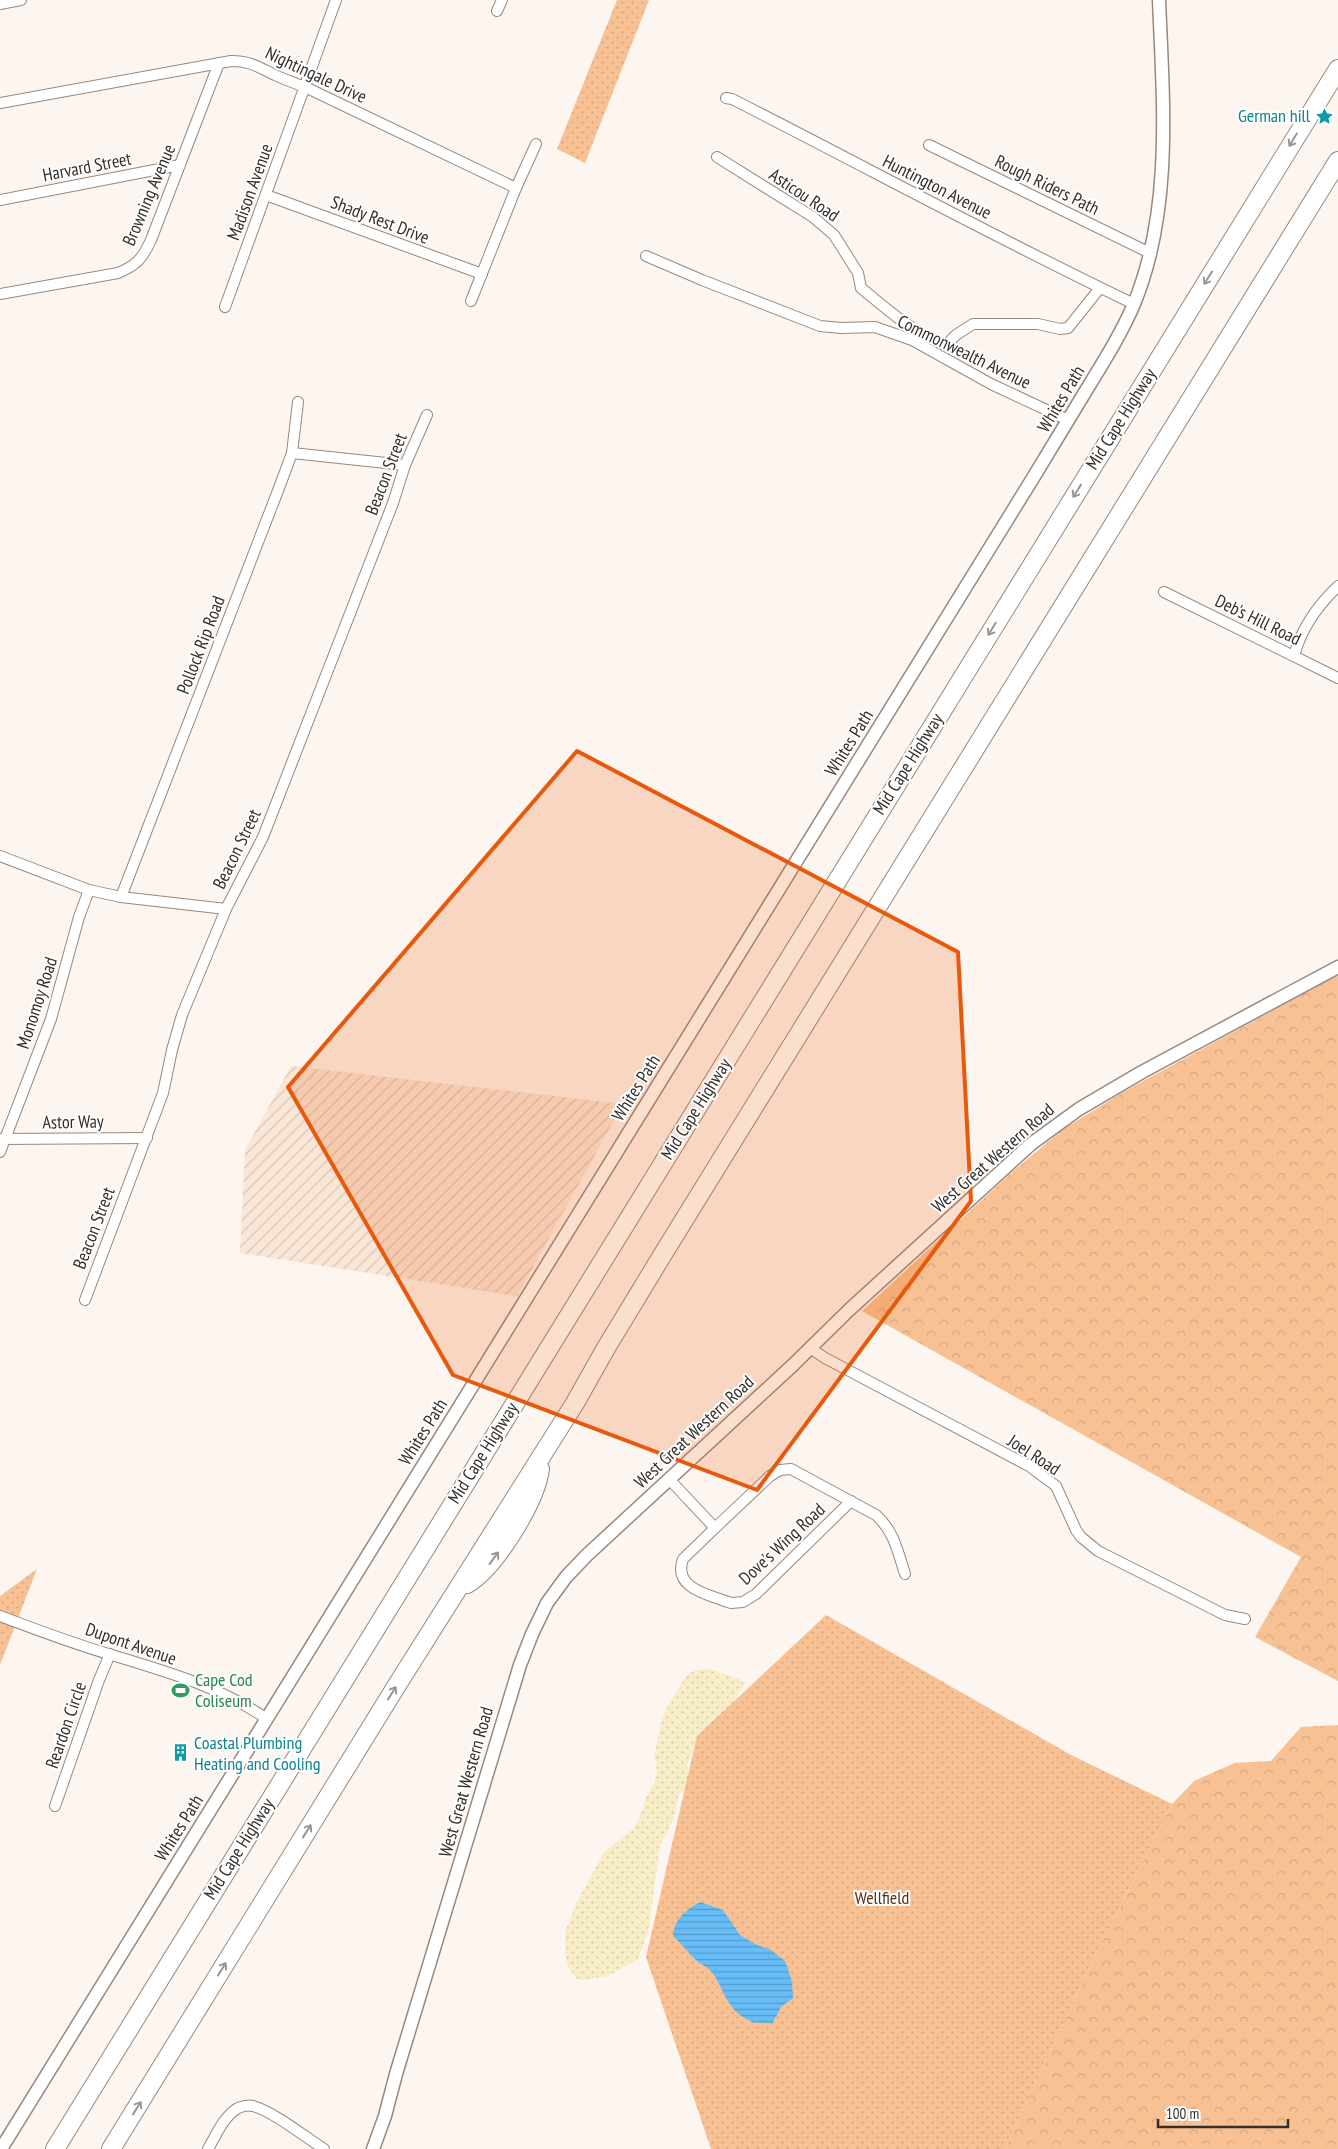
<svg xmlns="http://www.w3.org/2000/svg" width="1338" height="2149" viewBox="0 0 1338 2149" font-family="'PT Sans Narrow',sans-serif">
<defs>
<pattern id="industrial-furrows" width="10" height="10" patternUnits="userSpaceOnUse" patternTransform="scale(1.25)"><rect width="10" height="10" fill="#fae6d7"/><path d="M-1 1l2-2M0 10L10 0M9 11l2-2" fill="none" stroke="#d7c6b9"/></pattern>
<pattern id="forest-crowns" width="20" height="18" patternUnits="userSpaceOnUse" patternTransform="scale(1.25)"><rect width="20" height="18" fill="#f8c193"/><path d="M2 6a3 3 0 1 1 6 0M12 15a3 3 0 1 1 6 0" fill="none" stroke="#d5a67f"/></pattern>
<pattern id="sand-dots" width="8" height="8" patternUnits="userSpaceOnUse" patternTransform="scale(1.25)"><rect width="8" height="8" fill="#f7eec8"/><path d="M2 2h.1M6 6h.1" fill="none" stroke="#d4ccac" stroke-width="1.8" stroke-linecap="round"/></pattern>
<pattern id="park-dots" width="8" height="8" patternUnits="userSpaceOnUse" patternTransform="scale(1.25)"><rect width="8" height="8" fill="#f8c193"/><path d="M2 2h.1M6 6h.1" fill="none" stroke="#d5a67f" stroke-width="1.8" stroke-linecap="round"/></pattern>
<pattern id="water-rules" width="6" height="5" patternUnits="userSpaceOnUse" patternTransform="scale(1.25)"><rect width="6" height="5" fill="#67bdf7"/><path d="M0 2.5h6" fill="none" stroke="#559ac8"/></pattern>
</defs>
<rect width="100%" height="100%" fill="#fdf5ef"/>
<path fill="url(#industrial-furrows)" d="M291 1066 623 1104 517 1296 240 1253 245 1150Z"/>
<g fill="url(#forest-crowns)">
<path d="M1338 975V1681L1255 1637 1301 1557 862 1311 1012 1172 1062 1130 1125 1091Z"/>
<path d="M1338 1725V2149H1005L1088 1970 1172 1804 1194 1781 1235 1763 1271 1761 1301 1727Z"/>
</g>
<path fill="url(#sand-dots)" d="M709 1669 739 1679 745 1684 730 1707 700 1738 693 1750 687 1765 689 1782 685 1789 679 1795 674 1818 660 1846 648 1933 638 1959 608 1976 585 1980 577 1979 567 1965 565 1948V1932L576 1904 604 1852 634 1828 642 1811 645 1799 654 1784 657 1770 654 1756 663 1715 679 1687 688 1674 696 1670Z"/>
<g fill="url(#park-dots)">
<path d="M617 0H649L585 163 557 149Z"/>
<path d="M37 1569 0 1665V1596Z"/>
<path d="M826 1615 1071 1755 1172 1804 1088 1970 1005 2149H711L646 1957 697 1736Z"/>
</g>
<path fill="url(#water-rules)" d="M700 1902 723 1910 740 1935 755 1944 771 1950 785 1961 792 1981 793 1998 781 2007 772 2024C765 2021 757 2025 750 2021 725 2010 724 1986 710 1970 707 1966 701 1965 697 1961 689 1954 682 1944 673 1936 675 1918 685 1911 700 1902Z"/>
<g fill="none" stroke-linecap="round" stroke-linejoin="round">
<defs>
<g id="minor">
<path d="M0 4 21 0"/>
<path d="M497 11 502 0"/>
<path d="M726 98 732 99C866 167 998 239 1134 304"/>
<path d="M0 103 231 61C251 61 258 67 275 75 285 80 295 83 305 87L516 188"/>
<path d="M929 145 1150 253"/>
<path d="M717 157 813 217 834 235 858 273 861 288C887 309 914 334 946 345L956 335 973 324H1038L1060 329 1068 328 1100 288"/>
<path d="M266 195 482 274"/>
<path d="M0 200 180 165"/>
<path d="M646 256 702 280 820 326 841 328 875 327 912 340 991 384 1068 420"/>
<path d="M0 294 118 273C137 265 142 259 151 240L219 63"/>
<path d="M471 301 516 188 536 144"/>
<path d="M225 307 336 0"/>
<path d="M292 453 405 465"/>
<path d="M1164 592 1338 678"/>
<path d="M1294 656C1301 629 1318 605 1338 586"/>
<path d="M0 856 89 890 121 897 226 909"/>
<path d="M121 897 279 488 292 453 298 402"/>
<path d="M0 1139 147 1138"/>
<path d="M0 1152 51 1019 79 917 89 890"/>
<path d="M85 1300 163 1093 172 1050 182 1015 226 909 263 837 393 503 405 465 427 415"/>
<path d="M810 1348 825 1358 1029 1466 1056 1486 1076 1530 1081 1537 1098 1551 1225 1615 1245 1619"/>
<path d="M669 1479 715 1528 770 1476 780 1470 791 1469 876 1515C894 1531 898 1552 905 1574"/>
<path d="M715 1528 683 1559C672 1589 710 1595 731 1603L743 1602 756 1594 851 1501"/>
<path d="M0 1616C37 1630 74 1644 112 1655 165 1671 221 1687 267 1719"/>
<path d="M55 1806 99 1680 110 1654"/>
<path d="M208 2149C216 2135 224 2116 238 2108 243 2106 248 2105 253 2106 274 2112 305 2137 324 2149"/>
</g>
<g id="tertiary">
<path d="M1 2149 1033 478C1052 447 1071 415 1090 384 1106 358 1122 332 1134 304 1173 209 1163 101 1159 0"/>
<path d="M373 2149 385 2116 396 2074 520 1665 532 1634 547 1603 566 1577 587 1555 793 1365 849 1310 1031 1144 1079 1109 1142 1072 1338 967"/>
</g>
<g id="motorway">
<path d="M467 1584C495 1568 536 1501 540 1469"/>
<path d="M55 2149 1338 69"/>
<path d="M111 2149 397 1685 575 1403 606 1348 663 1254 1338 161"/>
</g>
</defs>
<use href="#minor" stroke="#958980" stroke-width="12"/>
<use href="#tertiary" stroke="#958980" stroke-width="15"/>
<use href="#motorway" stroke="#958980" stroke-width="20"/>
<use href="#minor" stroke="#fff" stroke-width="10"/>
<use href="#tertiary" stroke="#fff" stroke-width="12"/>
<use href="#motorway" stroke="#fff" stroke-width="18"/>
</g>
<defs><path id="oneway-shaft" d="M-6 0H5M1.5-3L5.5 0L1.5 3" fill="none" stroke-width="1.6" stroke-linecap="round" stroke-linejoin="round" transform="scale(1.25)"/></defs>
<g stroke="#999694">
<use href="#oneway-shaft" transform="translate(1293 140) rotate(121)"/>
<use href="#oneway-shaft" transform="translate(1208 278) rotate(122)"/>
<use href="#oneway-shaft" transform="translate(1077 491) rotate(122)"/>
<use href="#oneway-shaft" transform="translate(992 629) rotate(121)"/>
<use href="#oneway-shaft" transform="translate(494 1558) rotate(-54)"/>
<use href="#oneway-shaft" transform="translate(392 1693) rotate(-58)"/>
<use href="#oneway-shaft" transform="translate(307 1831) rotate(-58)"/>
<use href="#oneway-shaft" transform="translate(222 1969) rotate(-58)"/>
<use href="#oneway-shaft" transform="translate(137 2108) rotate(-58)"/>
</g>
<path fill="#e8590c" fill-opacity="0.2" stroke="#e8590c" stroke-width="4" stroke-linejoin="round" d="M577 751 958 952 971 1201 757 1490 453 1375 288 1087Z"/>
<defs>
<symbol id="sight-bare" viewBox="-9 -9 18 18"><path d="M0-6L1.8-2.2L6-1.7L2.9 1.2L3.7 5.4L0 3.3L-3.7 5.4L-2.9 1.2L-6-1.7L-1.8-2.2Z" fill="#0f9aa8" stroke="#fff" stroke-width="2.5" paint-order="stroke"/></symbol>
<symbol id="stadium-bare" viewBox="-9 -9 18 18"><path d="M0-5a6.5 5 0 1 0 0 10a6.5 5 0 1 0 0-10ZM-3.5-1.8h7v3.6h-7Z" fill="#2e9e5b" stroke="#fff" stroke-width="2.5" paint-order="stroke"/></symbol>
<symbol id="building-bare" viewBox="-9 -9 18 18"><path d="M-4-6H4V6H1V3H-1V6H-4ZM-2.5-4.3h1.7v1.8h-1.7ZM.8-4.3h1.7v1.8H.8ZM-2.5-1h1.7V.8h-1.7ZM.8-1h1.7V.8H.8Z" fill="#0f9aa8" stroke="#fff" stroke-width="2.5" paint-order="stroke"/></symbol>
</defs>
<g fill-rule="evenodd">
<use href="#sight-bare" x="1312" y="104" width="25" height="25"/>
<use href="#stadium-bare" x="168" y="1678" width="25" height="25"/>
<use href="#building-bare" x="168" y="1740" width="25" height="25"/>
</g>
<g text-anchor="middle" stroke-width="4" stroke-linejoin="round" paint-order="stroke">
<g font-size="18" fill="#332e2a" stroke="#fff">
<text transform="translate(316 75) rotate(25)" y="6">Nightingale Drive</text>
<text transform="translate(87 167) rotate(-11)" y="6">Harvard Street</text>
<text transform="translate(1047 185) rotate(26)" y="6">Rough Riders Path</text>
<text transform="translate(937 187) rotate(27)" y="6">Huntington Avenue</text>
<text transform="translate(250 192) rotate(-70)" y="6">Madison Avenue</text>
<text transform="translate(149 195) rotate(-67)" y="6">Browning Avenue</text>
<text transform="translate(804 195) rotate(34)" y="6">Asticou Road</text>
<text transform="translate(380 220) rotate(21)" y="6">Shady Rest Drive</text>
<text transform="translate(964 352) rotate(26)" y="6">Commonwealth Avenue</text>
<text transform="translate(1061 399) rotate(-59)" y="6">Whites Path</text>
<text transform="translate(1121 419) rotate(-58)" y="6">Mid Cape Highway</text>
<text transform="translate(386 474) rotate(-69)" y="6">Beacon Street</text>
<text transform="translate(1258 620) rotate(26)" y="6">Deb's Hill Road</text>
<text transform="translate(201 645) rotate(-69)" y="6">Pollock Rip Road</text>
<text transform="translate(849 743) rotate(-58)" y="6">Whites Path</text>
<text transform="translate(908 764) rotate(-58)" y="6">Mid Cape Highway</text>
<text transform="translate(237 849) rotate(-64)" y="6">Beacon Street</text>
<text transform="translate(37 1003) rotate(-72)" y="6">Monomoy Road</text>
<text transform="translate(636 1088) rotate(-58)" y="6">Whites Path</text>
<text transform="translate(696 1109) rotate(-58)" y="6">Mid Cape Highway</text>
<text transform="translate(73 1122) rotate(-1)" y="6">Astor Way</text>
<text transform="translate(993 1158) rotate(-41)" y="6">West Great Western Road</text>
<text transform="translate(94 1228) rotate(-69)" y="6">Beacon Street</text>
<text transform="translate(423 1432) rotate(-58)" y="6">Whites Path</text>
<text transform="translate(694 1432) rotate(-43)" y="6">West Great Western Road</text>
<text transform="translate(483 1453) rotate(-58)" y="6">Mid Cape Highway</text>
<text transform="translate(1034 1455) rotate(33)" y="6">Joel Road</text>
<text transform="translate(782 1544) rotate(-43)" y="6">Dove's Wing Road</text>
<text transform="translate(131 1644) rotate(19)" y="6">Dupont Avenue</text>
<text transform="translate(66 1725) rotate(-71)" y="6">Reardon Circle</text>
<text transform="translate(466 1782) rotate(-74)" y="6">West Great Western Road</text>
<text transform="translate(179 1828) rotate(-58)" y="6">Whites Path</text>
<text transform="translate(239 1849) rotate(-58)" y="6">Mid Cape Highway</text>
</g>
<g font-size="18" fill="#0d838f" stroke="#fff" text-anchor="end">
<text x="1310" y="122">German hill</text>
<text x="194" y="1749" text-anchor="start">Coastal Plumbing<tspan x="194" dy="21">Heating and Cooling</tspan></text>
</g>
<g font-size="18" fill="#27864d" stroke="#fff" text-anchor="start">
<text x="195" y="1686">Cape Cod<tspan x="195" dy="21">Coliseum</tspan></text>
</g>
<g font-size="18" fill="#523419" stroke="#fff">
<text x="882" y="1904">Wellfield</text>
</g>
</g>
<path d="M1158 2119v8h130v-8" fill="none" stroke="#332e2a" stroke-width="2.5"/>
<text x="1166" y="2119" font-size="15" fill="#332e2a" stroke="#ffffff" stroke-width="4" paint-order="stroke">100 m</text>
</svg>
